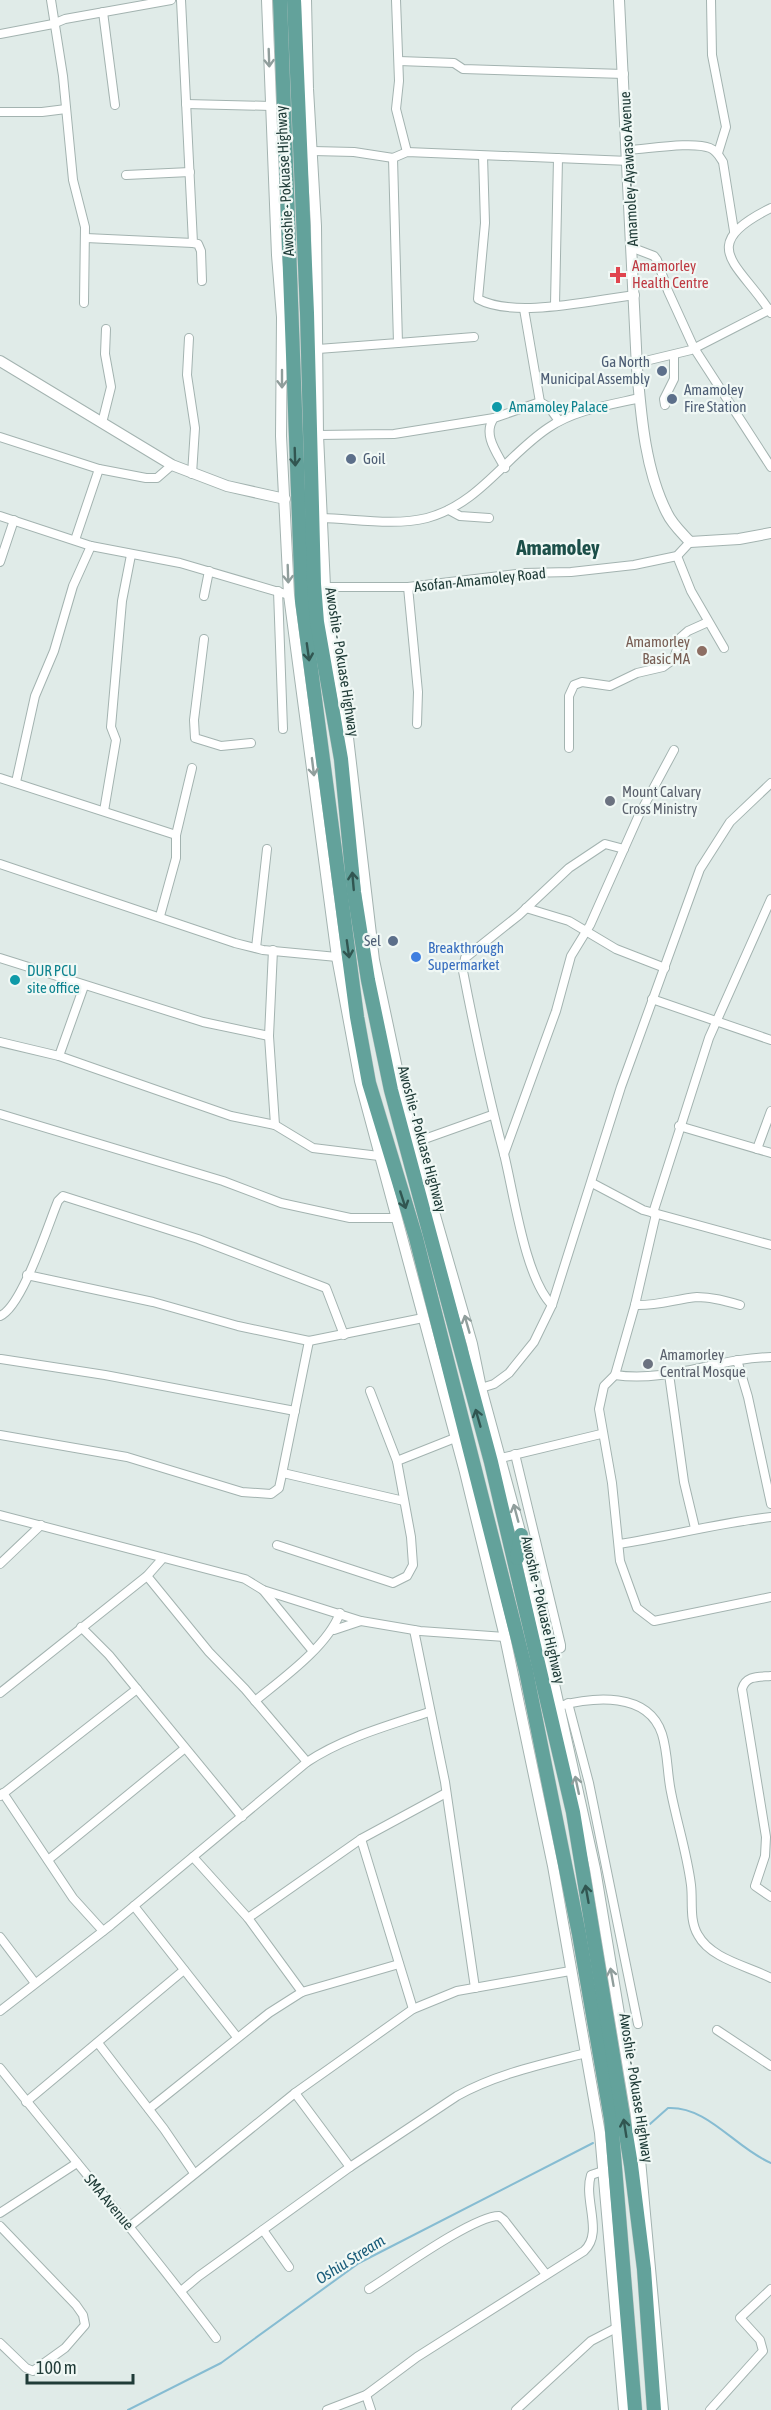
<svg xmlns="http://www.w3.org/2000/svg" width="771" height="2410" viewBox="0 0 771 2410" font-family="'Asap Condensed',sans-serif">
<rect width="100%" height="100%" fill="#e0ebe8"/>
<g fill="none" stroke-linecap="round" stroke-linejoin="round">
<g stroke="#86bcd2" stroke-width="2">
<path d="M650 2124 668 2108C708 2106 735 2148 771 2163"/>
<path d="M128 2410 221 2363 359 2263 593 2143"/>
</g>
<defs>
<g id="minor">
<path d="M51 0 63 76 73 180 85 227 84 303"/>
<path d="M181 0 193 243 198 244 201 251 202 281"/>
<path d="M396 0 399 81 396 109 407 152"/>
<path d="M711 0 712 55 726 127 718 153"/>
<path d="M103 12 115 105"/>
<path d="M0 34 53 24 65 19 171 0"/>
<path d="M399 61 454 63 463 69 624 74"/>
<path d="M186 104 271 106"/>
<path d="M0 112H42L66 109"/>
<path d="M628 150C648 149 693 141 710 148 717 151 719 156 723 162L734 231"/>
<path d="M313 151 354 152 393 158 407 152 629 161"/>
<path d="M483 156 485 223 478 299C515 319 592 300 635 295"/>
<path d="M126 175 190 172"/>
<path d="M86 238 193 243"/>
<path d="M633 248 654 256 657 260 668 291 694 348 771 467"/>
<path d="M555 305 558 158"/>
<path d="M524 309 540 402"/>
<path d="M771 313C740 264 694 246 771 208"/>
<path d="M189 338 187 375 195 428 192 474"/>
<path d="M398 343 474 337"/>
<path d="M318 349 398 343 393 158"/>
<path d="M637 363 691 350 771 309"/>
<path d="M665 405 664 399 674 379V355"/>
<path d="M102 423 111 387 105 354 106 329"/>
<path d="M318 435 394 434 494 418"/>
<path d="M0 437 99 469 146 478H157L172 465"/>
<path d="M505 468C497 453 482 434 494 418L540 402 549 407 559 421"/>
<path d="M449 510 460 516 489 518"/>
<path d="M0 516 91 546 180 563 289 595"/>
<path d="M322 518C355 519 395 526 427 518 479 504 506 456 548 428 574 410 609 405 640 398"/>
<path d="M75 540 99 469"/>
<path d="M677 556 691 591 724 648"/>
<path d="M0 562 14 520"/>
<path d="M325 587H408L524 573 571 572 634 565 677 556 690 542"/>
<path d="M408 587 418 692 417 724"/>
<path d="M278 591 283 729"/>
<path d="M204 596 209 571"/>
<path d="M204 639 194 720 195 738 221 746 251 743"/>
<path d="M569 748V696L574 685 582 682 610 686 637 673 663 667 674 659 680 638 688 631 708 622"/>
<path d="M0 778 176 835"/>
<path d="M16 782 35 696 54 651 73 586 91 546"/>
<path d="M104 811 116 740 111 727 122 601 131 555"/>
<path d="M0 864 235 943 263 950 337 957"/>
<path d="M526 908 569 921 616 949 665 968"/>
<path d="M160 916 176 858V835L192 768"/>
<path d="M256 948 267 849"/>
<path d="M273 950 269 1036 275 1125"/>
<path d="M0 958 203 1022 269 1036"/>
<path d="M652 999 771 1040"/>
<path d="M0 1042 59 1056 231 1116 275 1125 313 1148 379 1156"/>
<path d="M59 1056 84 986"/>
<path d="M0 1114 223 1181 281 1203 350 1218H396"/>
<path d="M679 1126 771 1153"/>
<path d="M416 1142 492 1115"/>
<path d="M757 1149 771 1111"/>
<path d="M504 1154 556 1011 571 956 590 925 639 815 674 750"/>
<path d="M592 1183 643 1210 771 1245"/>
<path d="M653 1213 709 1038 771 899"/>
<path d="M656 1214 635 1305 615 1375 604 1386 599 1409 612 1483 620 1561 637 1608 654 1621 771 1597"/>
<path d="M27 1275 153 1302 238 1326 309 1341 423 1318"/>
<path d="M552 1305C525 1278 514 1194 504 1154 488 1094 475 1033 463 971L465 958 519 915 569 868 605 844 624 849"/>
<path d="M635 1305C657 1306 676 1299 697 1297 712 1297 726 1301 740 1305"/>
<path d="M0 1316C22 1307 48 1225 58 1201L63 1196 198 1239 326 1288 344 1335"/>
<path d="M1 1359 105 1375 295 1411"/>
<path d="M737 1360 748 1397 771 1504"/>
<path d="M669 1374 684 1482 695 1528"/>
<path d="M615 1375C668 1383 718 1358 771 1357"/>
<path d="M481 1388 494 1384 509 1373 534 1342 552 1305 621 1087 700 869 730 822 771 783"/>
<path d="M0 1435 127 1457 242 1492 271 1494 279 1488 281 1479 309 1341"/>
<path d="M515 1454 561 1645V1648L548 1654"/>
<path d="M501 1458 601 1434"/>
<path d="M397 1461 455 1438"/>
<path d="M283 1473 404 1501"/>
<path d="M0 1515 245 1579 263 1590 361 1621 420 1631 505 1637"/>
<path d="M619 1544C670 1536 719 1523 771 1517"/>
<path d="M277 1545 393 1583 407 1576 413 1565 411 1537 397 1461 370 1391"/>
<path d="M0 1564 41 1525"/>
<path d="M147 1576 209 1652 245 1689 307 1762"/>
<path d="M263 1590 312 1650"/>
<path d="M81 1627 109 1655 242 1817"/>
<path d="M334 1630 361 1621"/>
<path d="M414 1630 445 1782 475 1988"/>
<path d="M771 1676C759 1677 746 1675 742 1689L766 1837 765 1856 755 1886 771 1897"/>
<path d="M0 1693 147 1576 163 1558"/>
<path d="M255 1701C283 1678 327 1647 340 1613"/>
<path d="M568 1703 589 1783 638 2024"/>
<path d="M559 1706C593 1697 648 1691 662 1734 668 1753 667 1773 671 1792 677 1823 687 1853 691 1885 693 1901 689 1920 698 1935 711 1959 748 1966 771 1978"/>
<path d="M3 1793 73 1898 103 1931"/>
<path d="M0 1796 137 1689"/>
<path d="M361 1839 413 2009"/>
<path d="M193 1857 248 1918 302 1992"/>
<path d="M48 1860 184 1749"/>
<path d="M134 1906 237 2037"/>
<path d="M248 1918 361 1839 446 1793"/>
<path d="M0 1937 35 1983"/>
<path d="M0 2011 111 1925 307 1762C343 1738 387 1726 429 1712"/>
<path d="M717 2030 771 2066"/>
<path d="M98 2043 164 2129 194 2173"/>
<path d="M0 2068C72 2158 148 2246 216 2338"/>
<path d="M295 2093 350 2167"/>
<path d="M26 2102 184 1970"/>
<path d="M149 2109 269 2013 302 1992 399 1964"/>
<path d="M0 2213 77 2163"/>
<path d="M0 2226 76 2305 83 2315 85 2325 65 2348 33 2371 26 2368 0 2343"/>
<path d="M129 2227 295 2093 413 2009 457 1991 570 1971"/>
<path d="M263 2230 289 2267"/>
<path d="M369 2289C396 2272 473 2216 499 2216L504 2220 545 2273"/>
<path d="M181 2291 199 2276 350 2167 457 2096C496 2074 543 2064 586 2053"/>
<path d="M366 2395 371 2410"/>
<path d="M327 2410 366 2395 417 2357 584 2251C604 2233 583 2200 591 2175L603 2171"/>
<path d="M516 2410 591 2341 618 2327"/>
<path d="M710 2410 763 2351 760 2340 740 2318 771 2289"/>
</g>
<g id="tertiary">
<path d="M267 0 277 255 282 317 281 436 289 595 337 957 360 1081 465 1472 505 1637 553 1866 600 2133 624 2410"/>
<path d="M306 0 308 89 316 226 318 435 325 587 329 629 345 712 374 960 409 1125 472 1344 481 1388 521 1535 595 1869 636 2116 663 2410"/>
<path d="M619 0 637 368C641 415 645 470 667 513 672 524 682 533 690 542L739 539 771 533"/>
<path d="M0 361 172 465 227 486 285 499"/>
</g>
<g id="primary">
<path d="M280 0 302 601 357 1017 369 1083 416 1238 526 1671 579 1934 611 2119 635 2410"/>
<path d="M294 0 307 313 314 584 317 622 341 759 354 892 368 980 391 1090 491 1462 573 1812 631 2165 644 2269 654 2410"/>
<path d="M517 1558 521 1535"/>
</g>
</defs>
<use href="#minor" stroke="#a3b3b0" stroke-width="10"/>
<use href="#tertiary" stroke="#a3b3b0" stroke-width="12"/>
<use href="#primary" stroke="#c1c8c7" stroke-width="15"/>
<use href="#minor" stroke="#fff" stroke-width="8"/>
<use href="#tertiary" stroke="#fff" stroke-width="10"/>
<use href="#primary" stroke="#63a29b" stroke-width="14"/>
</g>
<defs><path id="oneway-shaft" d="M-6 0H5M1.5-3L5.5 0L1.5 3" fill="none" stroke-width="1.6" stroke-linecap="round" stroke-linejoin="round" transform="scale(1.5)"/></defs>
<g stroke="#909e9c">
<use href="#oneway-shaft" transform="translate(269 58) rotate(88)"/>
<use href="#oneway-shaft" transform="translate(282 379) rotate(90)"/>
<use href="#oneway-shaft" transform="translate(288 574) rotate(88)"/>
<use href="#oneway-shaft" transform="translate(313 767) rotate(83)"/>
<use href="#oneway-shaft" transform="translate(467 1324) rotate(-106)"/>
<use href="#oneway-shaft" transform="translate(516 1513) rotate(-105)"/>
<use href="#oneway-shaft" transform="translate(577 1785) rotate(-102)"/>
<use href="#oneway-shaft" transform="translate(612 1977) rotate(-100)"/>
</g>
<g stroke="#315651">
<use href="#oneway-shaft" transform="translate(295 457) rotate(88)"/>
<use href="#oneway-shaft" transform="translate(308 652) rotate(82)"/>
<use href="#oneway-shaft" transform="translate(353 881) rotate(-95)"/>
<use href="#oneway-shaft" transform="translate(348 949) rotate(82)"/>
<use href="#oneway-shaft" transform="translate(403 1200) rotate(72)"/>
<use href="#oneway-shaft" transform="translate(478 1418) rotate(-106)"/>
<use href="#oneway-shaft" transform="translate(587 1894) rotate(-100)"/>
<use href="#oneway-shaft" transform="translate(625 2128) rotate(-99)"/>
</g>
<path fill="#e0444e" stroke="#f0f8f5" stroke-width="2" d="M615 266h6v6h6v6h-6v6h-6v-6h-6v-6h6z"/>
<g fill="#5c6f8a" stroke="#f0f8f5" stroke-width="2">
<circle cx="662" cy="371" r="6"/>
<circle cx="672" cy="399" r="6"/>
<circle cx="351" cy="459" r="6"/>
<circle cx="393" cy="941" r="6"/>
</g>
<g fill="#0f9aa8" stroke="#f0f8f5" stroke-width="2">
<circle cx="497" cy="407" r="6"/>
<circle cx="15" cy="980" r="6"/>
</g>
<circle fill="#8d6e63" stroke="#f0f8f5" stroke-width="2" cx="702" cy="651" r="6"/>
<g fill="#6b7280" stroke="#f0f8f5" stroke-width="2">
<circle cx="610" cy="801" r="6"/>
<circle cx="648" cy="1364" r="6"/>
</g>
<circle fill="#3f7fe0" stroke="#f0f8f5" stroke-width="2" cx="416" cy="957" r="6"/>
<g text-anchor="middle" stroke-width="4.5" stroke-linejoin="round" paint-order="stroke">
<g font-size="15" fill="#203c38" stroke="#f0f8f5">
<text transform="translate(629 169) rotate(-93)" y="5">Amamoley-Ayawaso Avenue</text>
<text transform="translate(285 181) rotate(-93)" y="5">Awoshie - Pokuase Highway</text>
<text transform="translate(480 580) rotate(-6)" y="5">Asofan-Amamoley Road</text>
<text transform="translate(342 662) rotate(81)" y="5">Awoshie - Pokuase Highway</text>
<text transform="translate(422 1139) rotate(75)" y="5">Awoshie - Pokuase Highway</text>
<text transform="translate(543 1610) rotate(77)" y="5">Awoshie - Pokuase Highway</text>
<text transform="translate(636 2088) rotate(81)" y="5">Awoshie - Pokuase Highway</text>
<text transform="translate(109 2202) rotate(50)" y="5">SMA Avenue</text>
</g>
<g font-size="15" fill="#be3a42" stroke="#f0f8f5" text-anchor="start">
<text x="632" y="271">Amamorley<tspan x="632" dy="17">Health Centre</tspan></text>
</g>
<g font-size="15" fill="#4e5e75" stroke="#f0f8f5" text-anchor="end">
<text x="650" y="367">Ga North<tspan x="650" dy="17">Municipal Assembly</tspan></text>
<text x="684" y="395" text-anchor="start">Amamoley<tspan x="684" dy="17">Fire Station</tspan></text>
<text x="363" y="464" text-anchor="start">Goil</text>
<text x="381" y="946">Sel</text>
</g>
<g font-size="15" fill="#0d838f" stroke="#f0f8f5" text-anchor="start">
<text x="509" y="412">Amamoley Palace</text>
<text x="27" y="976">DUR PCU<tspan x="27" dy="17">site office</tspan></text>
</g>
<g font-size="15" fill="#785e54" stroke="#f0f8f5" text-anchor="end">
<text x="690" y="647">Amamorley<tspan x="690" dy="17">Basic MA</tspan></text>
</g>
<g font-size="15" fill="#5b616d" stroke="#f0f8f5" text-anchor="start">
<text x="622" y="797">Mount Calvary<tspan x="622" dy="17">Cross Ministry</tspan></text>
<text x="660" y="1360">Amamorley<tspan x="660" dy="17">Central Mosque</tspan></text>
</g>
<g font-size="15" fill="#366cbe" stroke="#f0f8f5" text-anchor="start">
<text x="428" y="953">Breakthrough<tspan x="428" dy="17">Supermarket</tspan></text>
</g>
<g font-size="16" font-style="italic" fill="#195c7a" stroke="#f0f8f5">
<text transform="translate(350 2259) rotate(-32)" y="6">Oshiu Stream</text>
</g>
<g font-size="21" font-weight="bold" fill="#1c4f49" stroke="#f0f8f5">
<text x="558" y="555">Amamoley</text>
</g>
</g>
<path d="M27 2374v9h106v-9" fill="none" stroke="#203c38" stroke-width="3"/>
<text x="36" y="2374" font-size="18" fill="#203c38" stroke="#f0f8f5" stroke-width="4.5" paint-order="stroke">100 m</text>
</svg>
